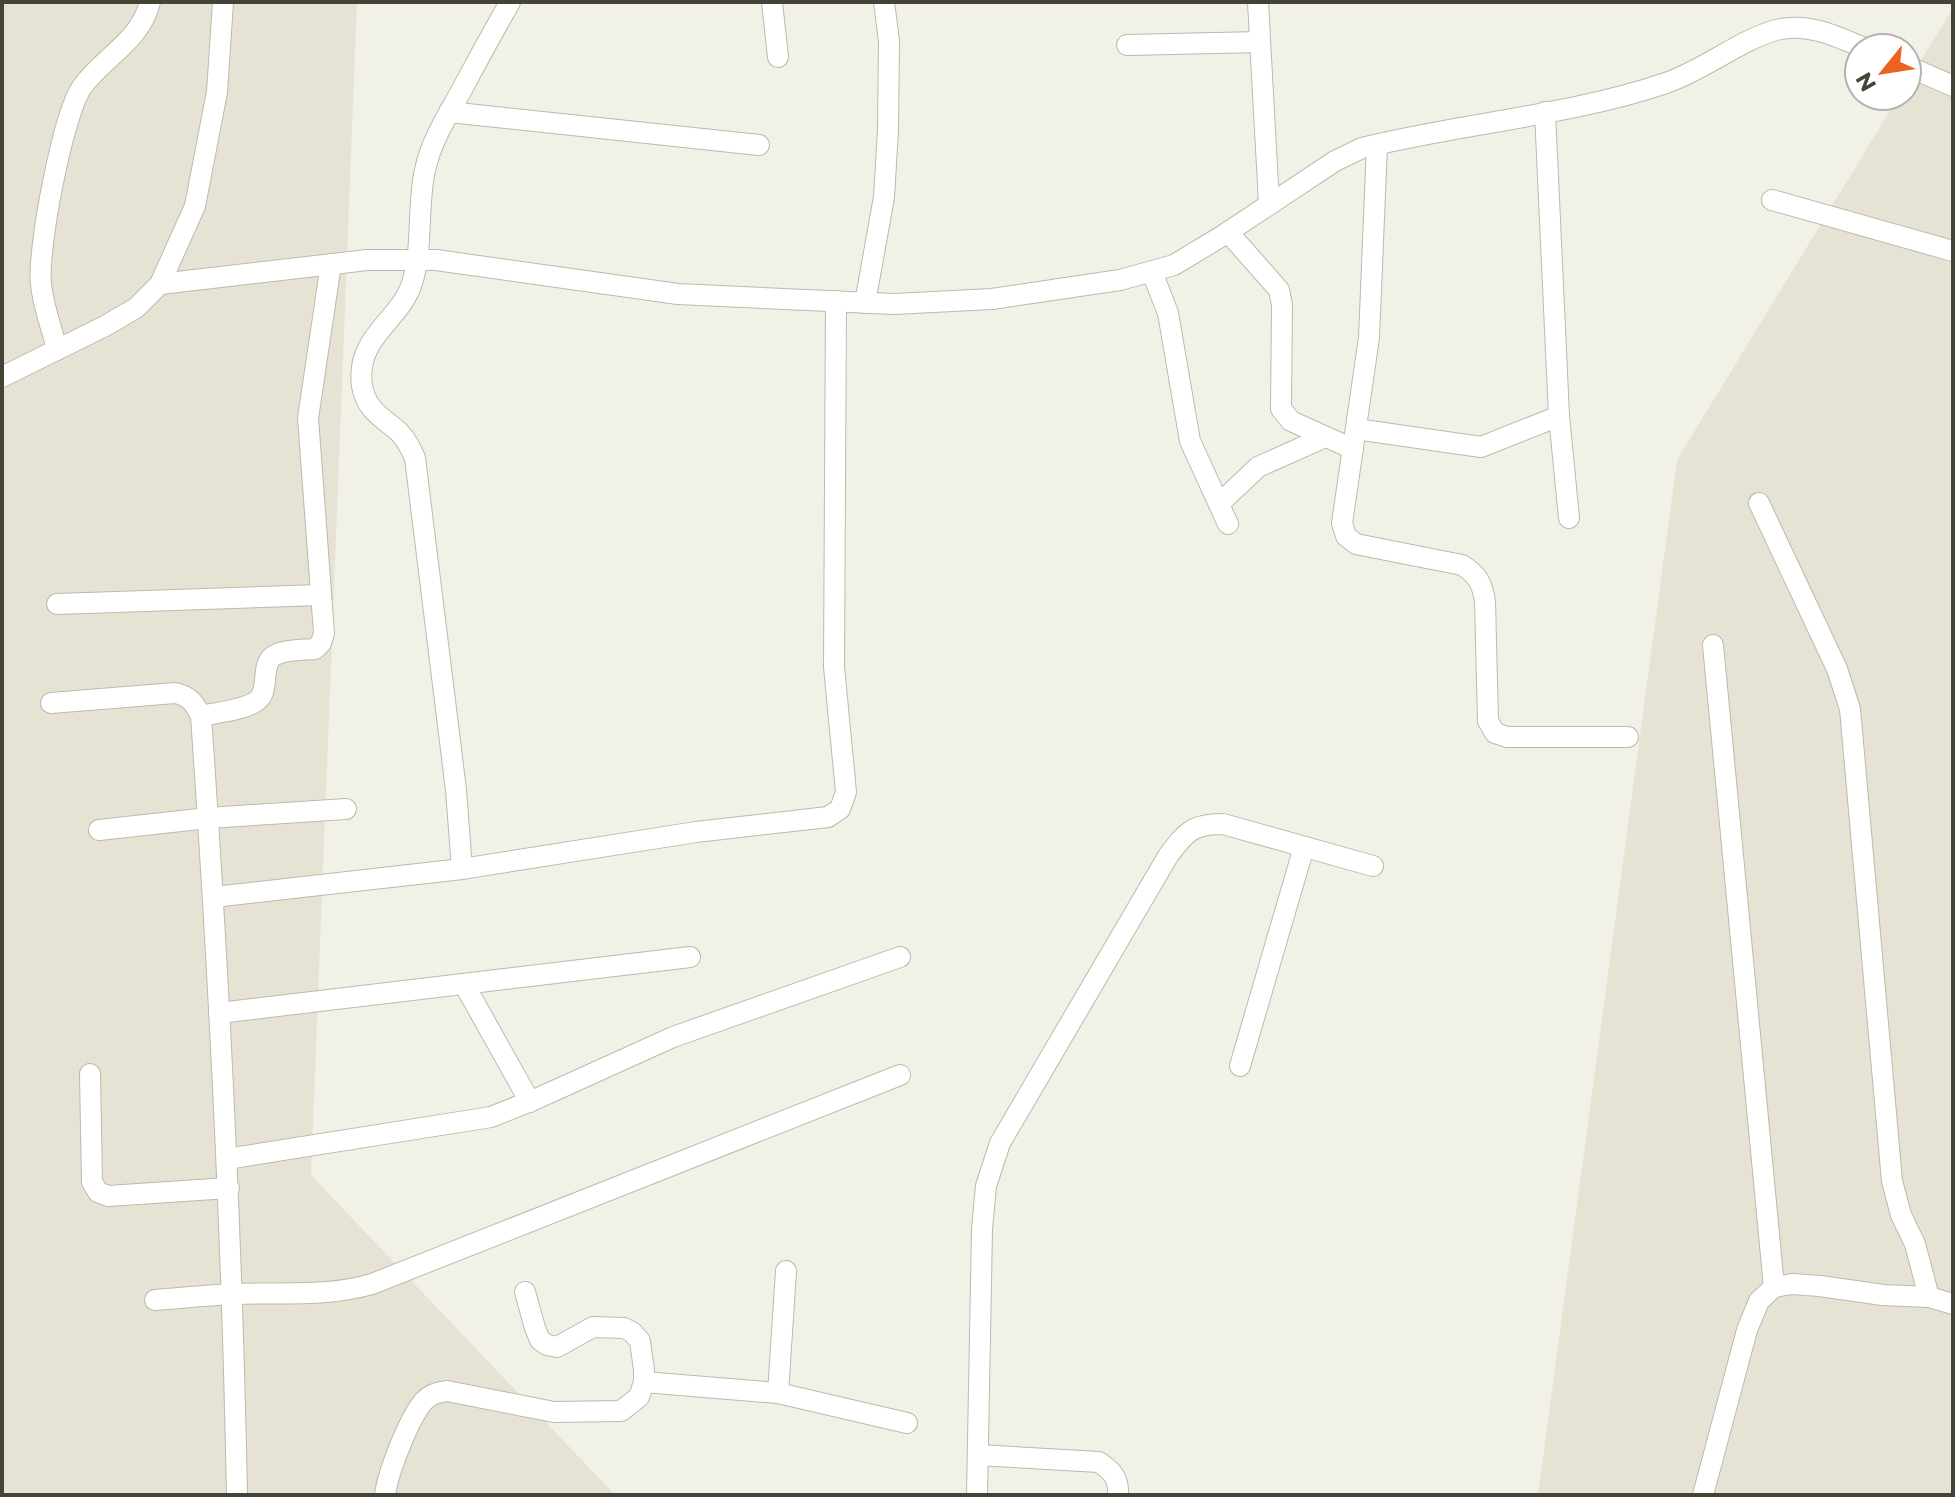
<svg xmlns="http://www.w3.org/2000/svg" width="1955" height="1497" viewBox="0 0 1955 1497" font-family="Montserrat,sans-serif">
<rect width="100%" height="100%" fill="#f2f1e7"/>
<g fill="#e6e3d5">
<path d="M2 2H357L311 1175 615 1495H2Z"/>
<path d="M1953 8V1495H1538L1677 460 1899 96H1907V83Z"/>
</g>
<g fill="none" stroke-linecap="round" stroke-linejoin="round">
<defs>
<g id="street">
<path d="M772 2 778 57"/>
<path d="M1258 2 1269 204"/>
<path d="M1127 45 1260 42"/>
<path d="M1907 66 1953 86"/>
<path d="M449 112 759 145"/>
<path d="M1545 112 1559 416 1569 518"/>
<path d="M1377 145 1369 338 1342 523 1346 536 1356 544 1462 565C1478 575 1482 583 1485 601L1488 721 1495 733 1507 737H1628"/>
<path d="M1772 200 1953 251"/>
<path d="M1228 232 1279 290 1282 305 1281 409 1291 421 1353 449"/>
<path d="M1152 272 1168 313 1190 441 1228 524"/>
<path d="M160 284 367 260H436L678 294 894 304 992 299 1120 280 1174 265 1222 236 1335 161 1362 148C1462 123 1569 116 1666 83 1704 70 1740 40 1776 30 1807 22 1836 36 1864 48"/>
<path d="M865 303 884 197 888 130 889 41 884 2"/>
<path d="M57 350C52 328 43 306 41 284 37 250 63 114 82 87 104 56 140 42 150 2"/>
<path d="M2 377 105 326 136 308 160 284 195 206 217 92 223 2"/>
<path d="M1356 429 1481 447 1559 416"/>
<path d="M1759 503 1837 669 1850 709 1892 1181 1901 1215 1915 1244 1929 1297"/>
<path d="M1219 504 1258 467 1325 437"/>
<path d="M57 604 319 595"/>
<path d="M1713 645 1774 1287"/>
<path d="M51 703 175 693C190 696 194 703 201 716 219 975 232 1235 237 1495"/>
<path d="M201 716C217 712 241 711 255 702 271 693 260 668 272 657 282 649 303 650 315 649L321 643 324 633 308 418 331 264"/>
<path d="M99 830 208 818 346 809"/>
<path d="M462 869 456 790 415 458C411 449 407 440 399 432 383 418 366 410 362 386 355 335 402 321 413 280 423 245 417 206 425 170 431 142 446 118 460 93 476 63 493 32 510 2"/>
<path d="M214 897 462 869 696 832 828 817 840 809 846 792 834 667 836 301"/>
<path d="M464 984 530 1102"/>
<path d="M219 1013 690 957"/>
<path d="M1240 1066 1304 847"/>
<path d="M90 1074 92 1182 98 1192 108 1196 229 1188"/>
<path d="M227 1159 491 1117 536 1099 673 1037 900 957"/>
<path d="M155 1300C182 1298 209 1295 236 1294 281 1292 328 1297 372 1284L900 1075"/>
<path d="M644 1382 778 1393 907 1423"/>
<path d="M778 1393 786 1271"/>
<path d="M978 1455 1099 1462C1112 1471 1119 1478 1118 1495"/>
<path d="M385 1495C388 1472 409 1418 424 1401 430 1394 438 1392 447 1391L554 1412 621 1411 639 1397 644 1382V1370L640 1341 632 1332 624 1328 593 1327 557 1347 547 1345 540 1340 535 1328 525 1292"/>
<path d="M977 1495 982 1229 986 1186 1000 1143 1168 856C1186 832 1192 824 1223 824L1373 866"/>
<path d="M1703 1495 1747 1330 1759 1301 1774 1287 1792 1284 1820 1286 1883 1295 1929 1297 1953 1304"/>
</g>
</defs>
<use href="#street" stroke="#bdbaaa" stroke-width="22"/>
<use href="#street" stroke="#fff" stroke-width="20"/>
</g>
<rect width="1955" height="1497" fill="none" stroke="#454236" stroke-width="8"/>
<g transform="translate(1883 72) rotate(240)"><circle r="38" fill="#ffffff" stroke="#b5b3af" stroke-width="2"/>
<path d="M0-6L14 30L0 20L-14 30Z" fill="#ee6123"/>
<text y="-12" font-size="22" font-weight="bold" text-anchor="middle" fill="#454236">N</text>
</g>
</svg>
